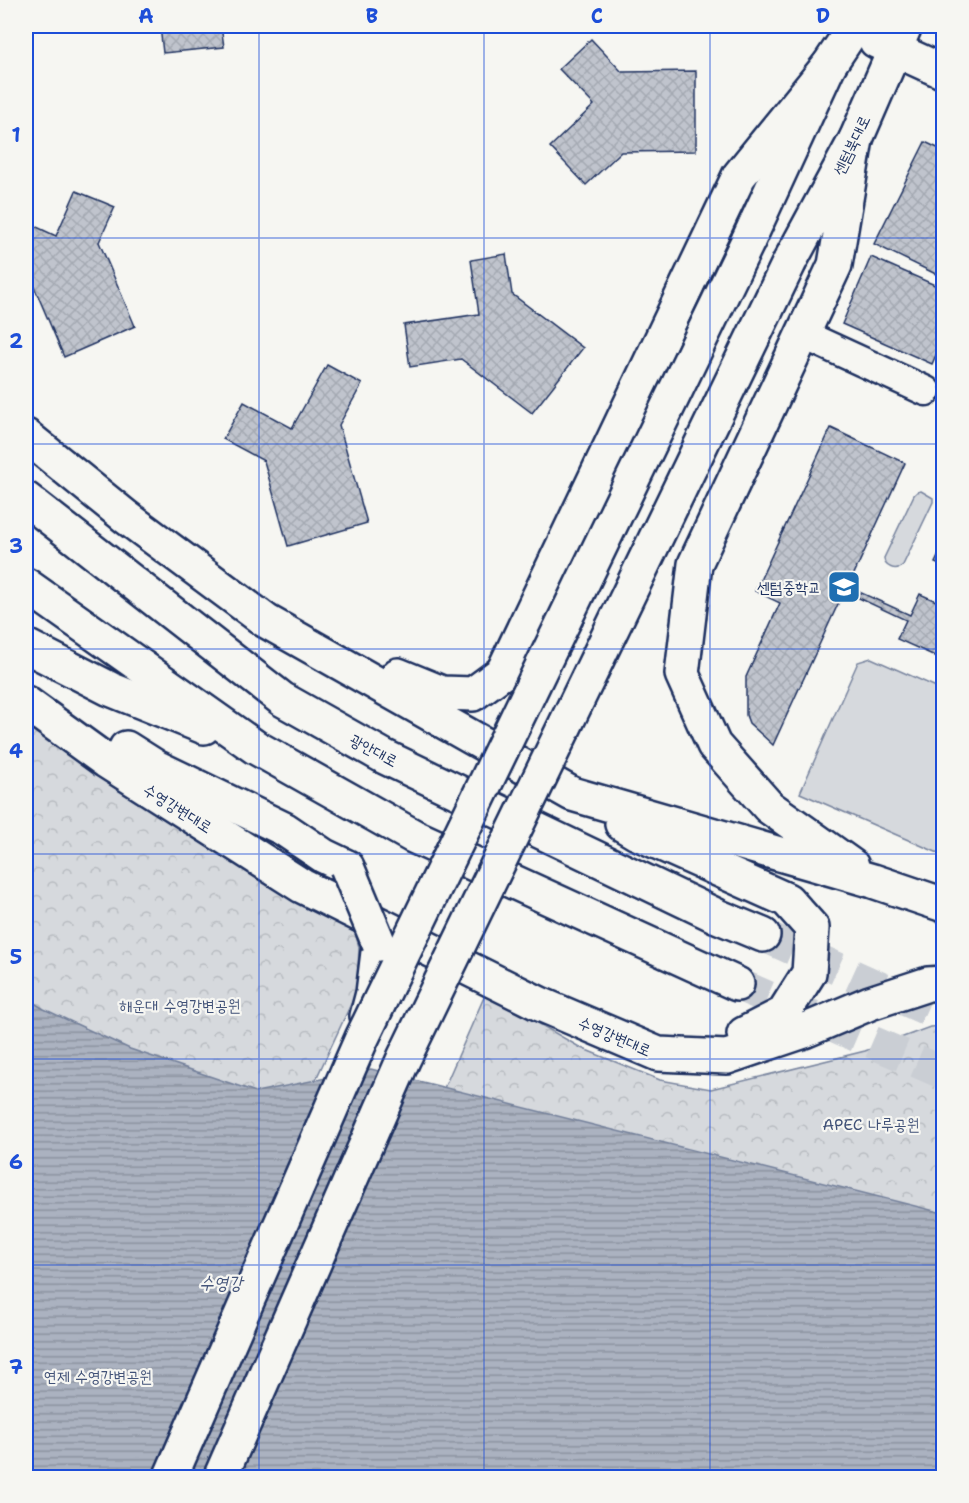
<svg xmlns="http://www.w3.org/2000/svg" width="969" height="1503" viewBox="0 0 969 1503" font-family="'Shantell Sans','Poor Story',sans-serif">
<defs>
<pattern id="park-crowns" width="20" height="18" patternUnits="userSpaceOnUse" patternTransform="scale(1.5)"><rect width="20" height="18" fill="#d6d9dd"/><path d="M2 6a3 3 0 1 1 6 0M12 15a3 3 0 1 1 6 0" fill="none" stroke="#b7bbc0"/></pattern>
<pattern id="water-rules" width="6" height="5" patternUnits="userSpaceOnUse" patternTransform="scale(1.5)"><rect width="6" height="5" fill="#abb2c0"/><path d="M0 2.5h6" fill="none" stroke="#8a919f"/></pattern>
<pattern id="building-cross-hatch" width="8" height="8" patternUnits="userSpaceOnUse" patternTransform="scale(1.5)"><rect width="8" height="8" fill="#c0c4cd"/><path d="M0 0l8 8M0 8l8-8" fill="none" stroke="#a4a9b2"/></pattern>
</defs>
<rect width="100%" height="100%" fill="#f6f6f2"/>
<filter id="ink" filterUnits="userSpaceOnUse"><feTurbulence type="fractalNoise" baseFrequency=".0167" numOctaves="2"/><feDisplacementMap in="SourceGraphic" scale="12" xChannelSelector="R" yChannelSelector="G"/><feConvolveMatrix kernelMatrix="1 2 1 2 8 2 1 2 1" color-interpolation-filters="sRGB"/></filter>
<g filter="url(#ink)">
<g fill="#d6d9dd" stroke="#78849e" stroke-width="1.5">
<path d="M921 491 933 498V502L903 565C896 572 884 567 884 558L914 495 917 492Z"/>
<path d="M871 658 943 690V855L800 793 858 662Z"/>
</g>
<g fill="url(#park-crowns)" stroke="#78849e" stroke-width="1.5">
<path d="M26 725 211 846 352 921 359 947 357 991 202 1324 26 1477Z"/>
<path d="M485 995 498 1000 581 1048 660 1080 711 1089 865 1051 930 1027 943 1026V1215L437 1104Z"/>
</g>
<path fill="url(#water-rules)" stroke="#717e99" stroke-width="1.5" d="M26 998 44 1009 130 1049 256 1092 371 1069 943 1213V1477H26Z"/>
<g fill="url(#building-cross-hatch)" stroke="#1b2f5e" stroke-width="1.5">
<path d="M160 26H221L224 47 163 53Z"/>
<path d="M591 39 622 72 696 71V151L621 152 586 185 550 147 594 105 559 69Z"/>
<path d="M925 142 944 151V278L874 244Z"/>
<path d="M76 191 115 207 99 242 135 326 64 357 30 277 26 274V222L56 236Z"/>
<path d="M506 254 512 294 583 348 532 413 461 359 410 367 404 325 479 314 471 260Z"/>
<path d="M871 257 944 289V337L932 364 842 324Z"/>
<path d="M327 365 362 384 339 425 367 523 288 546 264 461 223 439 244 402 292 428Z"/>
<path d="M831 428 905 463 848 587 910 615 920 594 936 601 944 585V660L897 639 906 620 844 591 773 745 749 723 746 715V677L780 603 755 591Z"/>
<path d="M944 544V567L935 563Z"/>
</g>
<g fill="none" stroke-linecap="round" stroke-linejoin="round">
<g stroke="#caced4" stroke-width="33" stroke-dasharray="33 16" stroke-linecap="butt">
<path d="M763 935 944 1017"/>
<path d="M737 984 944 1073"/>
</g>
<defs>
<path id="minor" d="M802 334 926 391"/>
<g id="major">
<path d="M876 41 944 72"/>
<path d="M748 241 829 65 855 26"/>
<path d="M790 261 856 139 905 26"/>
<path d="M26 436 126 517 266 621 572 794 873 881 944 905"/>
<path d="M398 675 442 693 473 694 503 672 739 176 829 65"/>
<path d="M26 703 106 761 302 886 540 1004 658 1054 727 1057 804 1031 870 1003 928 984 944 983"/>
<path d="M126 748 156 767 284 829 324 856 347 867"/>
<path d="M622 824 637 833 787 900 812 928 809 973 783 1014 744 1034"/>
<path d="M852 866 769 807 714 745 682 674 695 564 835 265 856 139"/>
<path d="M367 1016 373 993 379 944"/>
</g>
<g id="highway">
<path d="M26 499 282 699 385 757 717 916 763 935"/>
<path d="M26 585 255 747 413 836 737 984"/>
<path d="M26 646 110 689 204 727"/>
</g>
</defs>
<use href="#minor" stroke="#1b2f5e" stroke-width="33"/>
<use href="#major" stroke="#1b2f5e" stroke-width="38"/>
<use href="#highway" stroke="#1b2f5e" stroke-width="38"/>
<use href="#minor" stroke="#f6f6f2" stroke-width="28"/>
<use href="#major" stroke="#f6f6f2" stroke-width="33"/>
<use href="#highway" stroke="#f6f6f2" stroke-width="33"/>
<defs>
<g id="major-bridge">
<path d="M347 867 379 944"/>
<path d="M170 1478 362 1038 748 241"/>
<path d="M220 1478 404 1058 790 261"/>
</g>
</defs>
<use href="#major-bridge" stroke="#1b2f5e" stroke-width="38" stroke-linecap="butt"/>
<use href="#major-bridge" stroke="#f6f6f2" stroke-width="33"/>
</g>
</g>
<path fill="none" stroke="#1d4ed8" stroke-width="1.5" stroke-opacity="0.55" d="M259 26V1478M484 26V1478M710 26V1478M26 238H944M26 444H944M26 649H944M26 854H944M26 1059H944M26 1265H944"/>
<defs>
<symbol id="school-square" viewBox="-11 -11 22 22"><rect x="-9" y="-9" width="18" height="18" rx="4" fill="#1f6fb2" stroke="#f6f6f2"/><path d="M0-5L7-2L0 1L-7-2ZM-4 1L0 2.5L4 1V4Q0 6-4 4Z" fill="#fff"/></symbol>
</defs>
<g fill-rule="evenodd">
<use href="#school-square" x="825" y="568" width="38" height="38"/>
</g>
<g text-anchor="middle" stroke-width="4.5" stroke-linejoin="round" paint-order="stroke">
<g font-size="16" fill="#1b2f5e" stroke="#f6f6f2">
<text transform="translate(851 145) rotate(-64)" y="6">센텀북대로</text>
<text transform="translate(374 750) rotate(28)" y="6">광안대로</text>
<text transform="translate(178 808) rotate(32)" y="6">수영강변대로</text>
<text transform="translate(615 1036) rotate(23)" y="6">수영강변대로</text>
</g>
<g font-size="16" fill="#1b2f5e" stroke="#f6f6f2" text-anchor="end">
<text x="821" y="593">센텀중학교</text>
</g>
<g font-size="16" fill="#405177" stroke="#f6f6f2">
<text x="180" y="1011">해운대 수영강변공원</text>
<text x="871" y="1130">APEC 나루공원</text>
<text x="98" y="1382">연제 수영강변공원</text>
</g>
<g font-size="18" font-style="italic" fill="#46567b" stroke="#f6f6f2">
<text x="221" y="1289">수영강</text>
</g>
</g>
<rect width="969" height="1503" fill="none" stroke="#f6f6f2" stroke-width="66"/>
<rect x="33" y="33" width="903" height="1437" fill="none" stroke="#1d4ed8" stroke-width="2"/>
<g font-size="20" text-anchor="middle" font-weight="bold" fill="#1d4ed8">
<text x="146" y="23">A</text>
<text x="372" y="23">B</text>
<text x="597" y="23">C</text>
<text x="823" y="23">D</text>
<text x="16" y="142">1</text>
<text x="16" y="348">2</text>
<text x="16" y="553">3</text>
<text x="16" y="758">4</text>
<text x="16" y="964">5</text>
<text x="16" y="1169">6</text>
<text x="16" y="1374">7</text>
</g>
</svg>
